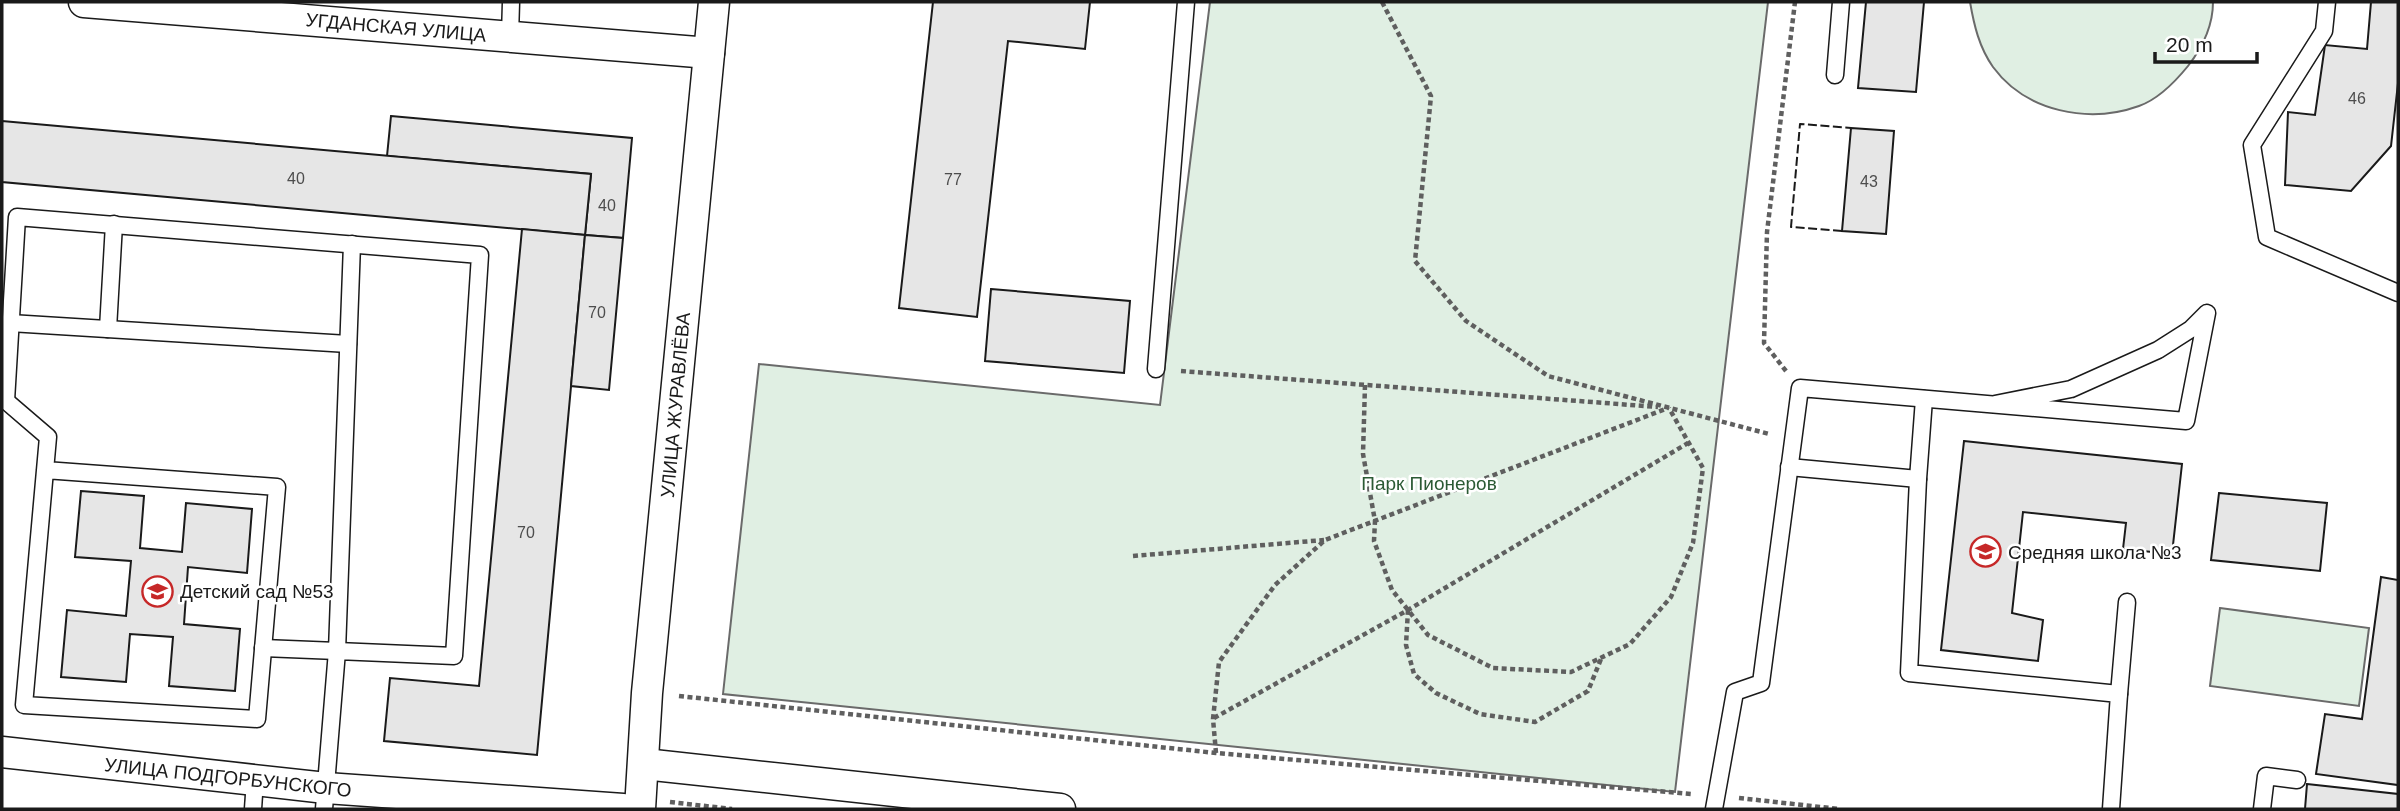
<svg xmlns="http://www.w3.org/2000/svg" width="2400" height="811" viewBox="0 0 2400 811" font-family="Helvetica,sans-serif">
<rect width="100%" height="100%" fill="#fff"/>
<g fill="#e0efe3" stroke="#6a6a6a" stroke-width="2">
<path d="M1210 2H1768L1675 792 723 694 759 364 1160 405Z"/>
<path d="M1970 2H2213C2213 25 2202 48 2188 66 2175 82 2159 99 2139 106 2089 124 2026 112 1993 67 1979 47 1974 25 1970 2Z"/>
<path d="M2220 608 2369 628 2359 706 2210 686Z"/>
</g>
<g fill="#e6e6e6" stroke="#1a1a1a" stroke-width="2">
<path d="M933 2H1090L1085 49 1008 41 977 317 899 308Z"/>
<path d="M1866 2H1924L1916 92 1858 88Z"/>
<path d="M2371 2H2398V83L2391 146 2351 191 2285 185 2288 112 2315 115 2325 45 2367 49Z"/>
<path d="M391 116 632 138 623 238 585 235 591 174 387 156Z"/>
<path d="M2 121 591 174 585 235 2 182Z"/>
<path d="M1851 128 1894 131 1886 234 1842 231Z"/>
<path d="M522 229 585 235 537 755 384 741 390 678 479 686Z"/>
<path d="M585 235 623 238 609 390 571 386Z"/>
<path d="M991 289 1130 301 1124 373 985 361Z"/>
<path d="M1964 441 2182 464 2172 554 2123 549 2126 523 2023 512 2012 613 2043 620 2038 661 1941 650Z"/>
<path d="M81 491 144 496 140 548 182 552 186 503 252 509 247 573 188 567 184 624 240 629 235 691 169 686 173 637 130 634 126 682 61 677 67 610 126 616 131 561 75 557Z"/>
<path d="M2219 493 2327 503 2320 571 2211 560Z"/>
<path d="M2381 577 2398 580V785L2316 774 2325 714 2362 719Z"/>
<path d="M2307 784 2398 794V809H2305Z"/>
</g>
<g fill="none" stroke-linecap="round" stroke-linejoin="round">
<defs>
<g id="service">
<path d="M2327 2 2324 31 2252 145 2267 237 2398 293"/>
<path d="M510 36 511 2"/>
<path d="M1835 75 1841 2"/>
<path d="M10 323 348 344"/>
<path d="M108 329 114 224"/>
<path d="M1156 369 1186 2"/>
<path d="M2 401H6L17 217 480 255 454 656 337 651 324 809"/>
<path d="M6 401 48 437 24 705 257 719 277 487 45 470"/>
<path d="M1789 467 1918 479 1924 399"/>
<path d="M1918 479 1909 673 2119 694 2111 809"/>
<path d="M263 648 337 651 352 244"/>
<path d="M2119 694 2127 602"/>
<path d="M253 809 255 780"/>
<path d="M1714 809 1735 692 1761 683 1800 388 2186 421 2207 313 2191 329 2158 350 2071 389 1995 404"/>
<path d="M2262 809 2266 776 2297 780"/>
</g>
<g id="minor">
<path d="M84 2 709 53"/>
<path d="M2 752 326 788 623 809"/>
<path d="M644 764 1060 809"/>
<path d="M640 809 647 693 714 2"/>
</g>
</defs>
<use href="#service" stroke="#1a1a1a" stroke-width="19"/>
<use href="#minor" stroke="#1a1a1a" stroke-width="33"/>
<g stroke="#5f5f5f" stroke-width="4.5" stroke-dasharray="5 3.5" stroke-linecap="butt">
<path d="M1382 2 1431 96 1415 261 1466 321 1548 376 1769 434"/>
<path d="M1181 371 1658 407"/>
<path d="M1786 371 1764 343 1767 232 1795 2"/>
<path d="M1365 385 1363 454 1375 521 1374 541 1392 590 1428 635 1493 668 1571 672 1630 644 1671 597 1693 543 1703 468 1669 408"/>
<path d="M1133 556 1324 540"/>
<path d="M1408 610 1406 645 1414 674 1436 693 1480 714 1535 722 1588 691 1601 659"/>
<path d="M679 696 1216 753 1691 794"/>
<path d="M1214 718 1408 610 1688 443"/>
<path d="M1216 753 1213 719 1219 662 1275 585 1325 540 1668 408"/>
<path d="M1739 798 1839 809"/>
<path d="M670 802 732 809"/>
</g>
<use href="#service" stroke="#fff" stroke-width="16"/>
<use href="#minor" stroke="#fff" stroke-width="30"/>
<path stroke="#1a1a1a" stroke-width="2" stroke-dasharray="9 3.5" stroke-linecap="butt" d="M1842 231 1791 227 1800 124 1851 128"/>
</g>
<defs>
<symbol id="school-ring" viewBox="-11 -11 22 22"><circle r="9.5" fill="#fff" stroke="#c62828" stroke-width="1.5"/><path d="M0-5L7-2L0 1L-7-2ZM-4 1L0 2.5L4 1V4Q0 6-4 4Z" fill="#c62828"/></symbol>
</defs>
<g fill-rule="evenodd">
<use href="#school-ring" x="1968" y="534" width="35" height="35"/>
<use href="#school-ring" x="140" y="574" width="35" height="35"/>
</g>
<g text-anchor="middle" stroke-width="5" stroke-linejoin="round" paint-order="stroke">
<g font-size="16" fill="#4d4d4d">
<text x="2357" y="104">46</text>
<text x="296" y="184">40</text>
<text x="953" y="185">77</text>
<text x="1869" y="187">43</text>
<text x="607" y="211">40</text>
<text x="597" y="318">70</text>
<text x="526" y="538">70</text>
</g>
<g font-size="19" fill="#1a1a1a" stroke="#fff">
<text transform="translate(396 27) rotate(5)" y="7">УГДАНСКАЯ УЛИЦА</text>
<text transform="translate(675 405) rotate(-85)" y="7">УЛИЦА ЖУРАВЛЁВА</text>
<text transform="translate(228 777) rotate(6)" y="7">УЛИЦА ПОДГОРБУНСКОГО</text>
</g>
<g font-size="19" fill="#2b5a34" stroke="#fff">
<text x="1429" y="490">Парк Пионеров</text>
</g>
<g font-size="19" fill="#1a1a1a" stroke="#fff" text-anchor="start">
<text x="2008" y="559">Средняя школа №3</text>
<text x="180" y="598">Детский сад №53</text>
</g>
</g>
<rect width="2400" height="811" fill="none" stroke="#1a1a1a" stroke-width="7"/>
<path d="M2155 52v10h102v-10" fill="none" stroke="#1a1a1a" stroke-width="3.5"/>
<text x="2166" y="52" font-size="21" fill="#1a1a1a" stroke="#ffffff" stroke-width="5" paint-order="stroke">20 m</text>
</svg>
